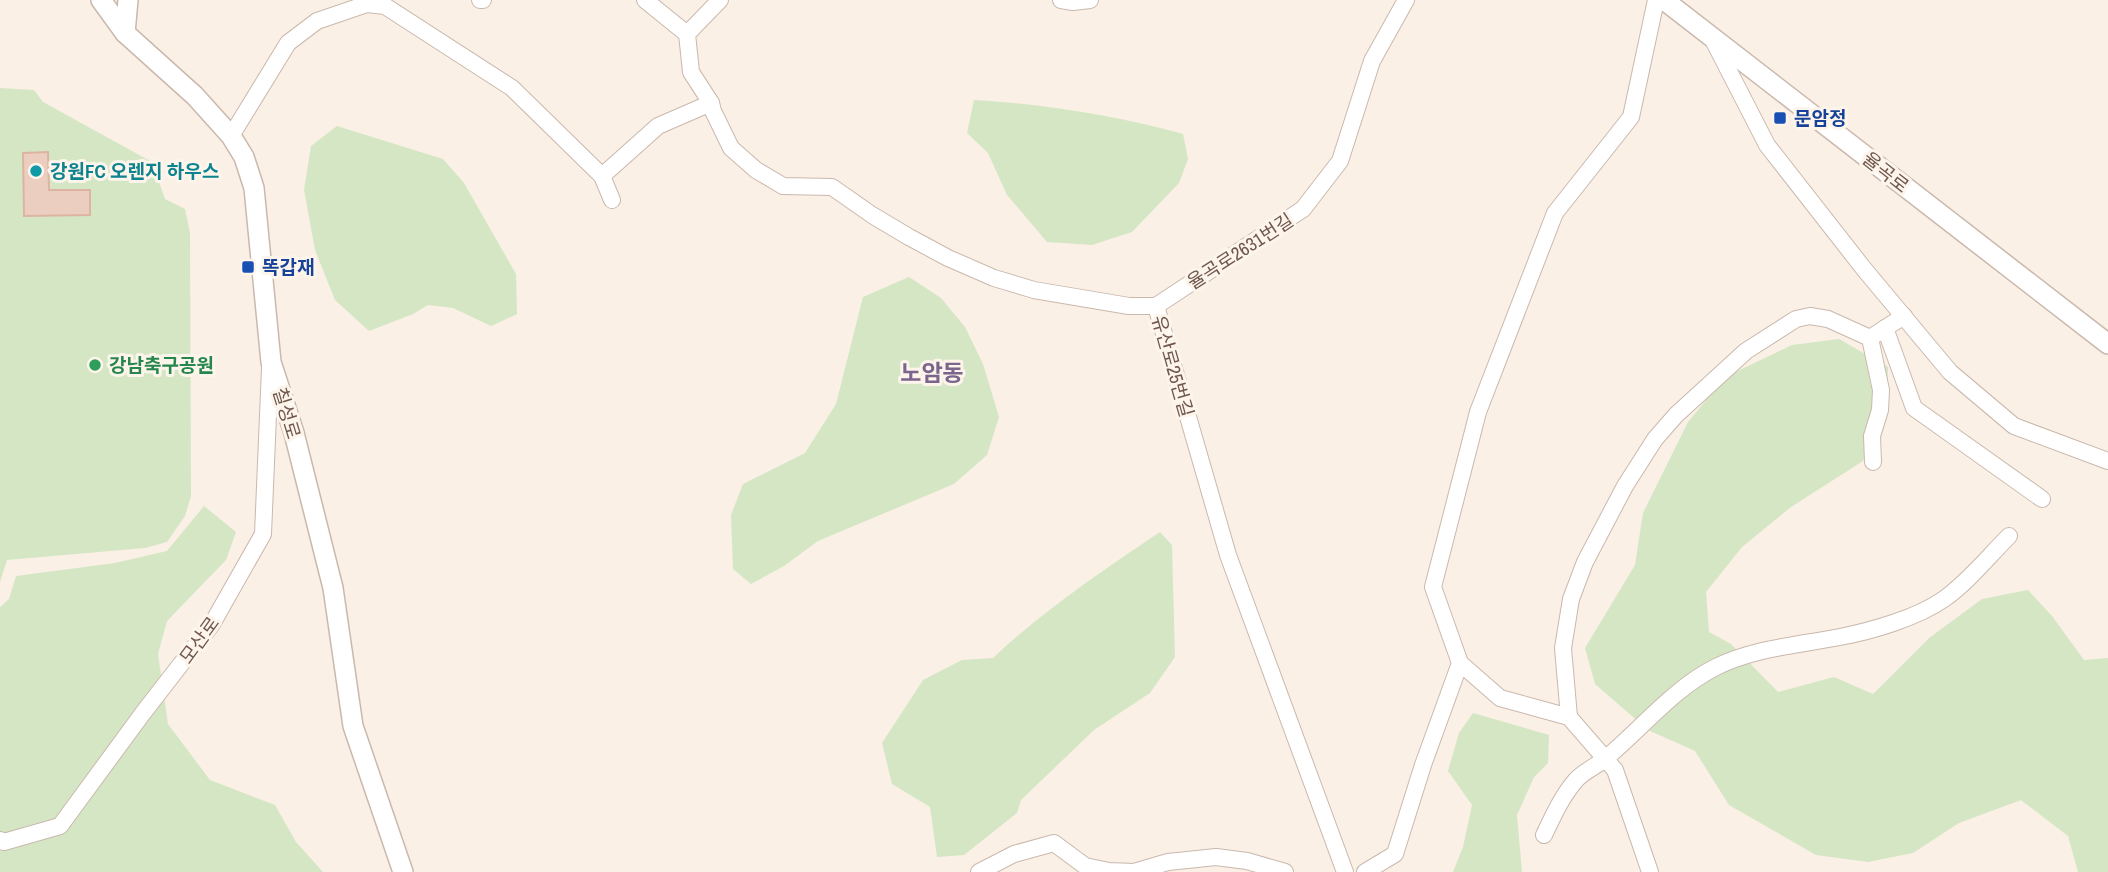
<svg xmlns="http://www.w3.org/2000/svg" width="2108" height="872" viewBox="0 0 2108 872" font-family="'Archivo Narrow','Noto Sans KR',sans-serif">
<rect width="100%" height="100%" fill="#faf0e5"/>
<g fill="#d5e6c5">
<path d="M0 88 34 90 43 102 152 162 165 199 185 209 190 233 191 496 185 516 167 542 145 548 7 560 0 582Z"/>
<path d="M974 100C1044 104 1114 115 1183 134L1188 159 1179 183 1132 232 1092 245 1047 242 1007 195 988 153 967 133Z"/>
<path d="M337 126 443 159 464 183 516 274 517 314 491 326 453 308 428 305 413 314 369 331 335 300 315 250 304 190 311 146Z"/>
<path d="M909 277 941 298 965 327 983 364 999 417 987 455 954 484 818 541 784 566 751 584 733 569 731 515 743 484 805 453 836 404 863 297Z"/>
<path d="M1839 339 1888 367 1886 412 1863 461 1791 507 1742 547 1706 592 1709 632 1731 644 1778 692 1834 677 1873 694 1929 638 1982 599 2028 590 2052 616 2084 660 2108 658V872H2078L2068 836 2021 800 1959 823 1913 853 1868 862 1816 855 1729 805 1695 751 1648 730 1595 684 1585 648 1635 565 1643 513 1688 422 1725 377 1792 345Z"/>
<path d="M204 506 236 532 226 560 167 621 158 654 168 724 210 780 275 805 296 842 323 872H0V607L9 599 16 576 115 563 167 551Z"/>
<path d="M1160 532 1172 545 1175 657 1150 693 1094 730 1021 800 1017 813 964 855 937 857 930 807 892 784 882 743 923 680 962 660 993 658C1044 610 1102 571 1160 532Z"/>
<path d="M1473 713 1549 735 1548 763 1534 777 1517 815 1522 872H1453L1463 847 1472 805 1448 771 1459 733Z"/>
</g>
<path fill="#eccec0" stroke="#ddb4a2" stroke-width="2" d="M48 152 49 190H90V215L24 216 23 153Z"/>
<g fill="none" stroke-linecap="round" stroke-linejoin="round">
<defs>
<g id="minor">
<path d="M480 0H483"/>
<path d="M645 0 687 34"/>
<path d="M720 0 687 34 691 72 711 103 713 111 731 148 756 170 783 186 832 187 872 215 909 237 948 258 994 278 1034 290 1129 306H1156"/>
<path d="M1061 0 1073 2 1090 0"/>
<path d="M1712 38 1767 145 1864 269 1950 372 2014 426 2108 461"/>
<path d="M231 136 288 43 317 21 367 4 385 6 512 88 602 176 612 200"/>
<path d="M602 176 658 126 711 103"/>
<path d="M1156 306 1228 555 1345 872"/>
<path d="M1156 306 1303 209 1340 161 1372 61 1406 0"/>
<path d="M1885 328 1914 408 2042 499"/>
<path d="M1870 338 1881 390 1880 410 1872 436 1873 462"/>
<path d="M1569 717 1563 648 1571 599 1585 562 1625 486 1655 439 1676 415 1746 351 1796 319 1810 316 1828 319 1870 338 1904 316"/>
<path d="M1544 835C1553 816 1562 796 1576 780 1584 771 1597 766 1606 758 1642 728 1674 688 1716 667 1754 648 1799 645 1840 637 1871 631 1917 618 1944 599 1968 582 1988 557 2009 536"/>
<path d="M0 840 4 842 60 826 143 713 212 624 263 534 270 368"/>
<path d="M979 872 1014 854 1054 843 1085 866 1109 871 1134 872 1168 862 1216 857 1247 861 1285 872"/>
<path d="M1365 872 1395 854 1423 765 1460 663"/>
<path d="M1650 872 1615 770 1569 717 1500 698 1460 663 1433 587 1478 412 1555 213 1631 117 1656 0"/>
</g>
<g id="tertiary">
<path d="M101 0 125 33 195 96 231 136 244 157 254 188 271 362 294 433 333 588 353 726 403 872"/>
<path d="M1664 0 2108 344"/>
<path d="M125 33 128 0"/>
</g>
</defs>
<use href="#minor" stroke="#cab8ad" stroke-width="18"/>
<use href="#tertiary" stroke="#cab8ad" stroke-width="22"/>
<use href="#minor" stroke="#fff" stroke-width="16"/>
<use href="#tertiary" stroke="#fff" stroke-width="19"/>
</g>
<g fill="#1a4fb4" stroke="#fdf5eb" stroke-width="2.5">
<rect x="1773" y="111" width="14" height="14" rx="3.5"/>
<rect x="241" y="260" width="14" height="14" rx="3.5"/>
</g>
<circle fill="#0f9aa8" stroke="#fdf5eb" stroke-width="2.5" cx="36" cy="171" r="7"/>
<circle fill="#2e9e5b" stroke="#fdf5eb" stroke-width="2.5" cx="95" cy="365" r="7"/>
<g text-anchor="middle" stroke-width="6" stroke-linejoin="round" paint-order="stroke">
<g font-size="19" font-weight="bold" fill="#164399" stroke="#fdf5eb" text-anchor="start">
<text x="1794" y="125">문암정</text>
<text x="262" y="274">똑갑재</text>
</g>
<g font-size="19" font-weight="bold" fill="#0d838f" stroke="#fdf5eb" text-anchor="start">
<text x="50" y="178">강원FC 오렌지 하우스</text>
</g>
<g font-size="19" fill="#70574d" stroke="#fdf5eb">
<text transform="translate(1886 172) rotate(38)" y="7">율곡로</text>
<text transform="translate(1240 251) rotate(-33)" y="7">율곡로2631번길</text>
<text transform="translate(1173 366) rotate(74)" y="7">유산로25번길</text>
<text transform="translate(287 413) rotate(73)" y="7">칠성로</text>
<text transform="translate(199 640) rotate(-54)" y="7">모산로</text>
</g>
<g font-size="19" font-weight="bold" fill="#27864d" stroke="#fdf5eb" text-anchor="start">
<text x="109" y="372">강남축구공원</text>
</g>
<g font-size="23" font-weight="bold" fill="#7c658c" stroke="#fdf5eb">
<text x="932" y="381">노암동</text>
</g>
</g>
</svg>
